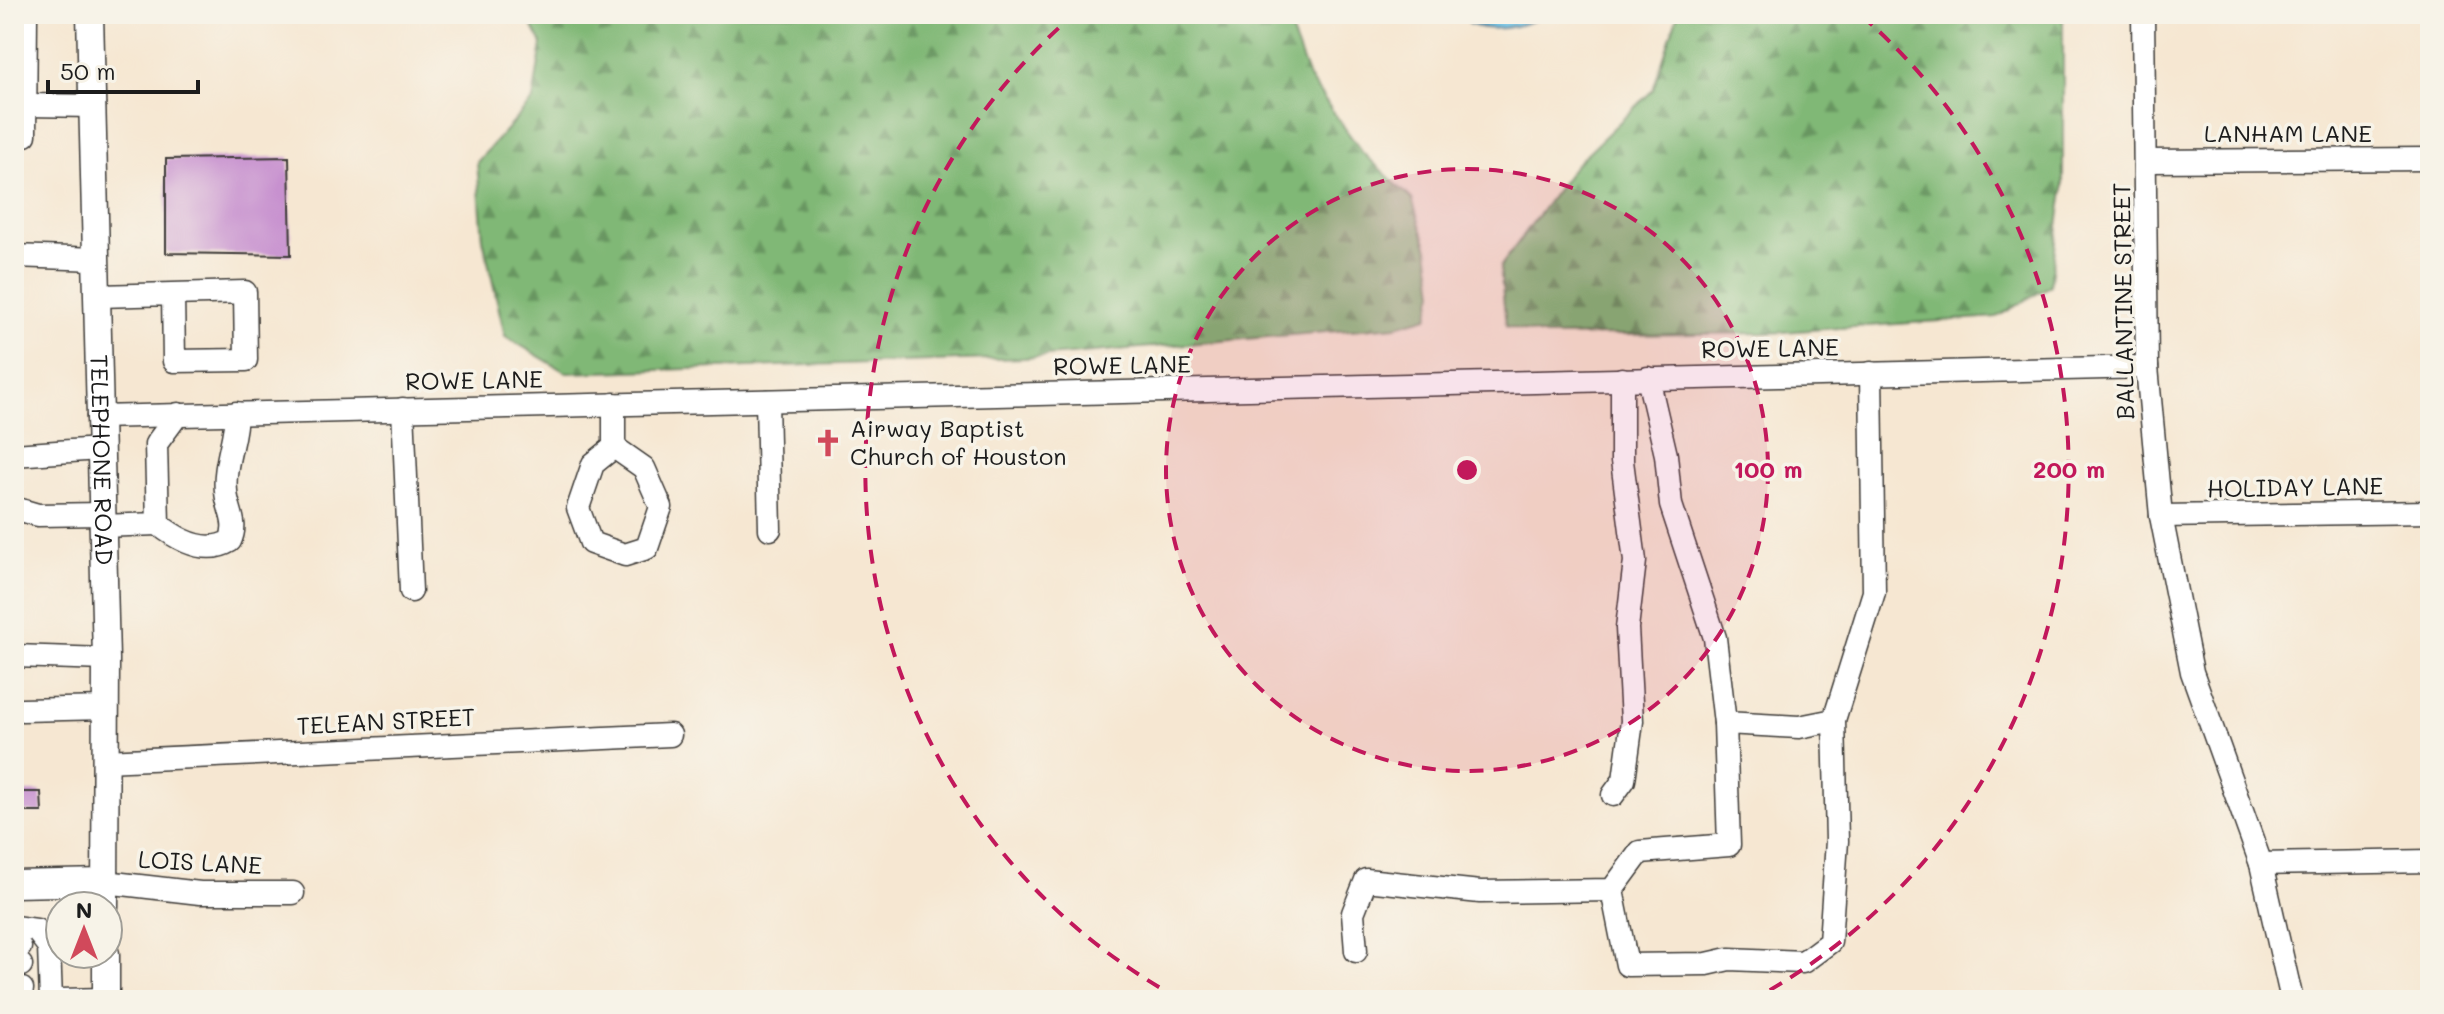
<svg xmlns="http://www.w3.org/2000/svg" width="2444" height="1014" viewBox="0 0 2444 1014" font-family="Mali,sans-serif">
<defs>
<pattern id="forest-firs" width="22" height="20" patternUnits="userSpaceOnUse" patternTransform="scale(2)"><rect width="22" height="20" fill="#80b876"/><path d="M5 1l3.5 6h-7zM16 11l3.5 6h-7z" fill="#689560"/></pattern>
<pattern id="water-waves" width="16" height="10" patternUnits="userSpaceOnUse" patternTransform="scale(2)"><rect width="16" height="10" fill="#6ac1e7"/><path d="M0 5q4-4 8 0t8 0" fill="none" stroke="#5ba5c6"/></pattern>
</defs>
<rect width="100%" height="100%" fill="#f7f3e8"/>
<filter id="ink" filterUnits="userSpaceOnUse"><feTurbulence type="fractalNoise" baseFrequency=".0125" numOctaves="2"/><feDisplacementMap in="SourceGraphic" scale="16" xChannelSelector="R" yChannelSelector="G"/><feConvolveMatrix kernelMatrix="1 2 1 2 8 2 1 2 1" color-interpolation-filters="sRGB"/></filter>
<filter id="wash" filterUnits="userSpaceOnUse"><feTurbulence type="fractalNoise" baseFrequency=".006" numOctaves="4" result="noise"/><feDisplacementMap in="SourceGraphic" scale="32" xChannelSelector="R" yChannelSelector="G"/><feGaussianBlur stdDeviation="1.8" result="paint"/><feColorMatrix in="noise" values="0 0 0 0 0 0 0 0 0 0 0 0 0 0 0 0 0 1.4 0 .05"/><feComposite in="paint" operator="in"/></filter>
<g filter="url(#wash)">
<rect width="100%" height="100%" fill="#f6e7d2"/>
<g fill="url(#forest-firs)" stroke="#4e6a49" stroke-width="2">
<path d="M526 14H1285L1309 78 1362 152 1412 199 1428 249 1434 292 1428 317 1396 326 1024 358 567 373 505 336 483 239 477 162 533 100 542 44Z"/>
<path d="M1678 14H2063V190L2050 286 1997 317 1768 333 1546 336 1506 326 1500 267 1575 165 1653 90Z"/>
</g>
<path fill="url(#water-waves)" stroke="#436e82" stroke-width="2" d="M1466 14H1542V17C1519 27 1492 33 1469 24Z"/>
<g id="blocks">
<g fill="#c791cf">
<path d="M289 157 291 255 166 253V159Z"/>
<path d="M14 792H41L42 812H14Z"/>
</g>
</g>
</g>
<g filter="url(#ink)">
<use href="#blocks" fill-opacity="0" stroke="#3d3a37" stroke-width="2"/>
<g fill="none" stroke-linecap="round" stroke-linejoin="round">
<defs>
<g id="minor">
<path d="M2143 14 2147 367 2161 516 2192 672 2261 864 2292 1000"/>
<path d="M26 105 94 106"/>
<path d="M14 136 25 135 26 14"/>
<path d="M2146 161 2430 159"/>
<path d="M14 256 97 259"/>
<path d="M99 296 245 292 246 360 174 361 173 294"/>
<path d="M1648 378 1666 455 1671 505 1715 638 1725 723"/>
<path d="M767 401 770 529"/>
<path d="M403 409 411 591"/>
<path d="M98 417 2147 367"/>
<path d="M614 447 644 468 661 507 647 548 625 555 591 543 578 508 593 464Z"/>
<path d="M614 447V404"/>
<path d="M14 455 99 449"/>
<path d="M14 508 38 515 101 514"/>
<path d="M2161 516 2430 512"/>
<path d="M158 524C177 539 205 556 230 541 239 522 227 510 226 491 223 465 236 439 236 413"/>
<path d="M101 526 158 524 156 444 178 414"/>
<path d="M14 656 106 659"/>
<path d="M22 710 106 708"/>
<path d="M105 761 670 735"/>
<path d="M1613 795 1624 780 1632 721 1627 628 1635 561 1622 461V379"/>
<path d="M2261 864 2430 861"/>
<path d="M105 882 200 893H293"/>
<path d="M1612 890 1627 965 1707 964 1729 959 1803 962 1830 942 1837 841 1834 720 1874 592 1871 373"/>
<path d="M14 927 36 930 49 947 51 1000"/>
<path d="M14 947H20"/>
<path d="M1356 951 1353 913 1366 880 1480 892 1612 890 1640 852 1729 845 1725 723 1799 727 1834 720"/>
<path d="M14 965H21"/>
<path d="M14 989H22"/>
<path d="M60 1000 106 999"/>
</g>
<g id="major">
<path id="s1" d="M90 14 106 659 105 906"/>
<path d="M14 884 105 882"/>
<path d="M106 954V1000"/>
</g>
</defs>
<use href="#minor" stroke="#3d3a37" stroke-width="25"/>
<use href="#major" stroke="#3d3a37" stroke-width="29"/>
<use href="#minor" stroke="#fff" stroke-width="22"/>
<use href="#major" stroke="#fff" stroke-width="26"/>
</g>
</g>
<circle cx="1467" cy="470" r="301" fill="#c2185b" fill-opacity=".12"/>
<g fill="none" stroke="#c2185b" stroke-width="4" stroke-dasharray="14 10">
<circle cx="1467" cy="470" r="301"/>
<path d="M1180 999A602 602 0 0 1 1072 16M1862 16A602 602 0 0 1 1754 999"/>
</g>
<defs>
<symbol id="church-bare" viewBox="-9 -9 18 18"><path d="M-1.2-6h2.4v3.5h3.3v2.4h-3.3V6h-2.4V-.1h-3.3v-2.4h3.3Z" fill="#d1495b" stroke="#f7f3e8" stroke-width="2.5" paint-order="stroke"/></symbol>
</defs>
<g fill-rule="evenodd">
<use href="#church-bare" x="808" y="423" width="40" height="40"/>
</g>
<g text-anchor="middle" stroke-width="7" stroke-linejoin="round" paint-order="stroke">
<g font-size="24" fill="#1c1c1c" stroke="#f7f3e8">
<text x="2288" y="142">LANHAM LANE</text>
<text transform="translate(2124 301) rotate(-91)" y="8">BALLANTINE STREET</text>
<text transform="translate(1770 349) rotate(-1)" y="8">ROWE LANE</text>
<text transform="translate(1122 366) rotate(-1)" y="8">ROWE LANE</text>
<text transform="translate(474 381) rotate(-1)" y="8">ROWE LANE</text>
<text dy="8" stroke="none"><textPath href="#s1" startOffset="446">TELEPHONE ROAD</textPath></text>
<text transform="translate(2295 488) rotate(-1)" y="8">HOLIDAY LANE</text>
<text transform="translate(386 722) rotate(-3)" y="8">TELEAN STREET</text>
<text transform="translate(200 863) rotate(3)" y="8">LOIS LANE</text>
</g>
<g font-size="24" fill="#1c1c1c" stroke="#f7f3e8" text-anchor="start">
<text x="850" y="437">Airway Baptist<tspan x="850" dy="28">Church of Houston</tspan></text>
</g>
</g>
<circle cx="1467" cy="470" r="12" fill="#c2185b" stroke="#f7f3e8" stroke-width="4"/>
<g font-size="24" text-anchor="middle" font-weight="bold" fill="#c2185b" stroke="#f7f3e8" stroke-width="7" stroke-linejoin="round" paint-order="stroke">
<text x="1768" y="478">100 m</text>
<text x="2069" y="478">200 m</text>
</g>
<rect width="2444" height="1014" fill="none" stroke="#f7f3e8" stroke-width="48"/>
<g transform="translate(84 930)"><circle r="38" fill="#f7f3e8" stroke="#9f9d96" stroke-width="2"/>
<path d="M0-6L14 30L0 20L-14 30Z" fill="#d1495b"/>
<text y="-12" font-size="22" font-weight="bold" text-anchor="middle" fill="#1c1c1c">N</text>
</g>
<path d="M48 80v12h150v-12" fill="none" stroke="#1c1c1c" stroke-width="4"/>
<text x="60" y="80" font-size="24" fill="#1c1c1c" stroke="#f7f3e8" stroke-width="6" paint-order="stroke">50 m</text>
</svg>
